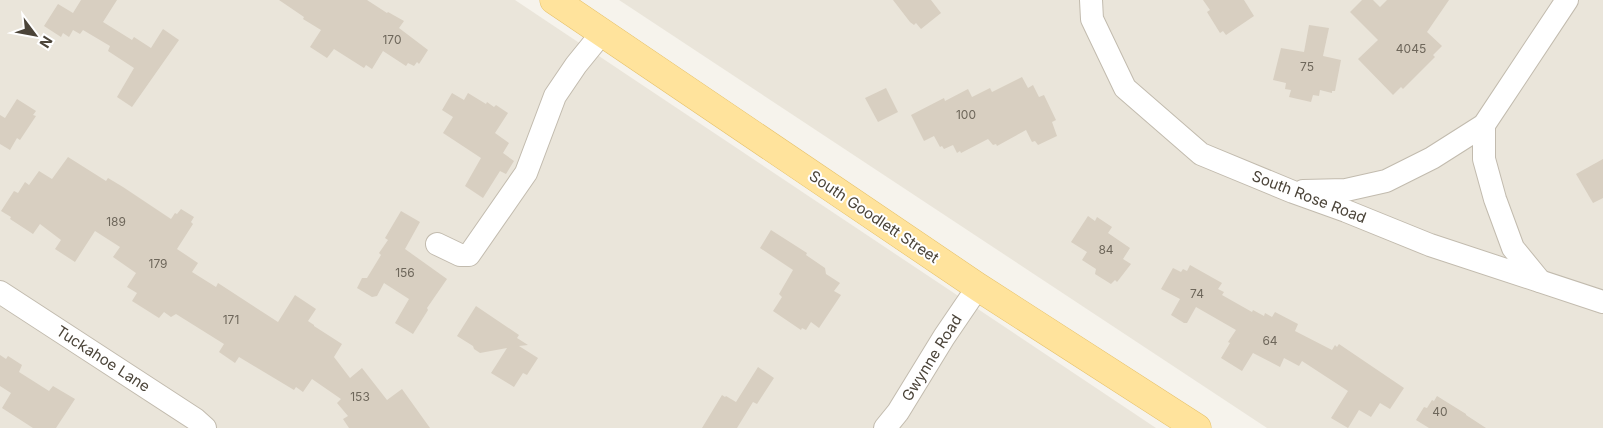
<svg xmlns="http://www.w3.org/2000/svg" width="1603" height="428" viewBox="0 0 1603 428" font-family="Inter,sans-serif">
<rect width="100%" height="100%" fill="#f6f3ec"/>
<g fill="#eae5da">
<path d="M0 0H515L1156 428H0Z"/>
<path d="M619 0H1603V428H1267Z"/>
</g>
<g fill="#d8cfc1">
<path d="M81 0H117L103 22 132 40 134 37 151 48 163 29 179 40 132 107 117 97 134 68 108 51 110 46 83 30 80 34 73 30 69 37 63 33 61 37 44 26 58 4 73 13Z"/>
<path d="M279 0H367L387 13 388 12 404 21 399 28 428 50 419 64 417 62 414 66 408 63 406 66 383 51 372 69 366 65 364 68 334 49 327 58 310 47 321 30 303 19 304 17Z"/>
<path d="M893 0H931L941 13 921 29 916 23 914 25 910 22Z"/>
<path d="M1203 0H1244L1254 16 1226 35 1223 31 1220 33 1207 12 1210 10Z"/>
<path d="M1362 0H1373L1380 7 1387 0H1449L1427 32 1442 46 1433 55 1435 57 1403 89 1401 87 1393 95 1358 59 1378 40 1350 12Z"/>
<path d="M1309 25 1329 28 1323 56 1341 60 1335 91H1332V93L1320 90 1319 96 1313 95 1311 102 1289 97 1291 90 1285 89 1286 83 1273 80 1281 48 1304 52Z"/>
<path d="M1022 77 1028 88 1033 85 1039 97 1044 95 1056 120 1052 122 1057 136 1038 145 1035 141 1032 142 1026 130 997 146 996 144 993 145 988 139 961 153 960 151 957 153 953 145 944 149 942 146 940 147 934 136 924 141 911 115 944 98 945 101 968 89 972 97 990 88 992 92Z"/>
<path d="M886 88 898 112 878 122 865 98Z"/>
<path d="M452 93 464 100 468 93 486 104 487 102 494 107 496 105 508 113 495 133 509 143 503 153 514 161 506 174 500 171 483 198 465 186 481 158 443 133 453 117 442 110Z"/>
<path d="M17 99 36 111 33 115 36 116 20 140 17 138 10 150 0 144V115L5 118Z"/>
<path d="M68 157 106 181 108 178 123 187 171 219 175 213 177 214 181 209 194 217 191 222 193 224 177 249 198 263 192 272 216 287 218 283 278 322 295 295 316 309 308 321 314 325V326L342 344 334 357 350 378 362 368 387 400 402 389 430 428H349L343 419 348 416 337 403 341 399 312 379 303 392 296 387 294 390 239 357 235 363 219 352 224 344 176 314 171 317 164 312 159 318 132 301 137 293 127 287 136 273 113 257 120 247 95 231 75 262 55 249 61 240 40 224 33 234 10 219 11 217 1 211 14 191 18 193 25 182 29 185 39 171 52 179Z"/>
<path d="M1603 159V198L1593 203 1576 174Z"/>
<path d="M401 211 420 222 405 249 447 279 427 308 428 310 413 334 395 323 409 299 384 283 377 296 372 297 357 288 362 278H367L381 255 379 253 388 240 385 238Z"/>
<path d="M1088 216 1095 221 1097 217 1112 227 1108 233 1130 248 1123 259 1131 264 1117 282 1115 280 1111 284 1095 274 1096 269 1082 260 1087 252 1071 242Z"/>
<path d="M771 230 807 253 806 255 825 268 826 274 840 283 834 291 841 295 819 328 811 322 806 330 802 328 801 330 773 311 782 297 779 294 793 270 760 248Z"/>
<path d="M1190 265 1222 283 1218 289 1224 292 1222 295 1252 312 1253 310 1264 316 1265 313 1272 317 1275 312 1298 324 1295 331 1332 350 1335 345 1337 347 1339 344 1404 388 1390 409 1380 403 1371 417 1359 410 1348 428 1331 418 1348 391 1302 361 1299 366 1284 358 1280 367 1253 353 1242 371 1221 358 1230 343 1228 342 1236 330 1196 307 1187 323H1184L1171 315 1180 299 1161 289 1173 268 1181 272 1183 269 1187 271Z"/>
<path d="M476 306 519 335 517 338 528 345 519 346 538 358 527 375 523 373 514 387 491 373 507 348 480 353 474 349 473 346 457 336Z"/>
<path d="M0 355 6 359 8 356 22 365 19 372 49 391 53 386 75 399 56 428H33L2 408 11 393 0 386Z"/>
<path d="M758 367 774 378 757 404 753 402 737 428H702L722 395 725 397 726 396 736 402Z"/>
<path d="M1437 396 1466 414V415L1486 428H1429L1416 420 1424 407 1427 408 1432 400 1434 401Z"/>
</g>
<g fill="none" stroke-linecap="round" stroke-linejoin="round">
<defs>
<g id="minor">
<path d="M1091 0 1092 19 1125 88 1201 154 1293 192 1346 211 1430 245 1603 302"/>
<path d="M1484 125V159L1495 199 1513 248 1540 281"/>
<path d="M1303 191 1346 190 1386 181 1432 158 1484 125 1567 0"/>
<path d="M437 244 460 255H469L526 173 555 96 576 65 602 33"/>
<path d="M0 292 195 419 205 428"/>
<path d="M885 428 898 412 944 337 978 287"/>
</g>
<path id="major" d="M554 0 978 287 1197 428"/>
</defs>
<use href="#minor" stroke="#c2bbae" stroke-width="24"/>
<use href="#major" stroke="#e6c16a" stroke-width="29"/>
<use href="#minor" stroke="#fff" stroke-width="22"/>
<use href="#major" stroke="#ffe39c" stroke-width="28"/>
</g>
<g text-anchor="middle" stroke-width="4" stroke-linejoin="round" paint-order="stroke">
<g font-size="12" fill="#6e675b">
<text x="392" y="44">170</text>
<text x="1411" y="53">4045</text>
<text x="1307" y="71">75</text>
<text x="966" y="119">100</text>
<text x="116" y="226">189</text>
<text x="1106" y="254">84</text>
<text x="158" y="268">179</text>
<text x="405" y="277">156</text>
<text x="1197" y="298">74</text>
<text x="231" y="324">171</text>
<text x="1270" y="345">64</text>
<text x="360" y="401">153</text>
<text x="1440" y="416">40</text>
</g>
<g font-size="15" fill="#4b4439" stroke="#fff">
<text transform="translate(1309 197) rotate(21)" y="5">South Rose Road</text>
<text transform="translate(874 217) rotate(34)" y="5">South Goodlett Street</text>
<text transform="translate(932 358) rotate(-58)" y="5">Gwynne Road</text>
<text transform="translate(103 359) rotate(33)" y="5">Tuckahoe Lane</text>
</g>
</g>
<g transform="translate(35 35) rotate(122)" stroke="#ffffff" stroke-width="4" paint-order="stroke">
<path d="M0-4L9 19L0 12L-9 19Z" fill="#4b4439"/>
<text y="-8" font-size="14" font-weight="bold" text-anchor="middle" fill="#4b4439">N</text>
</g>
</svg>
